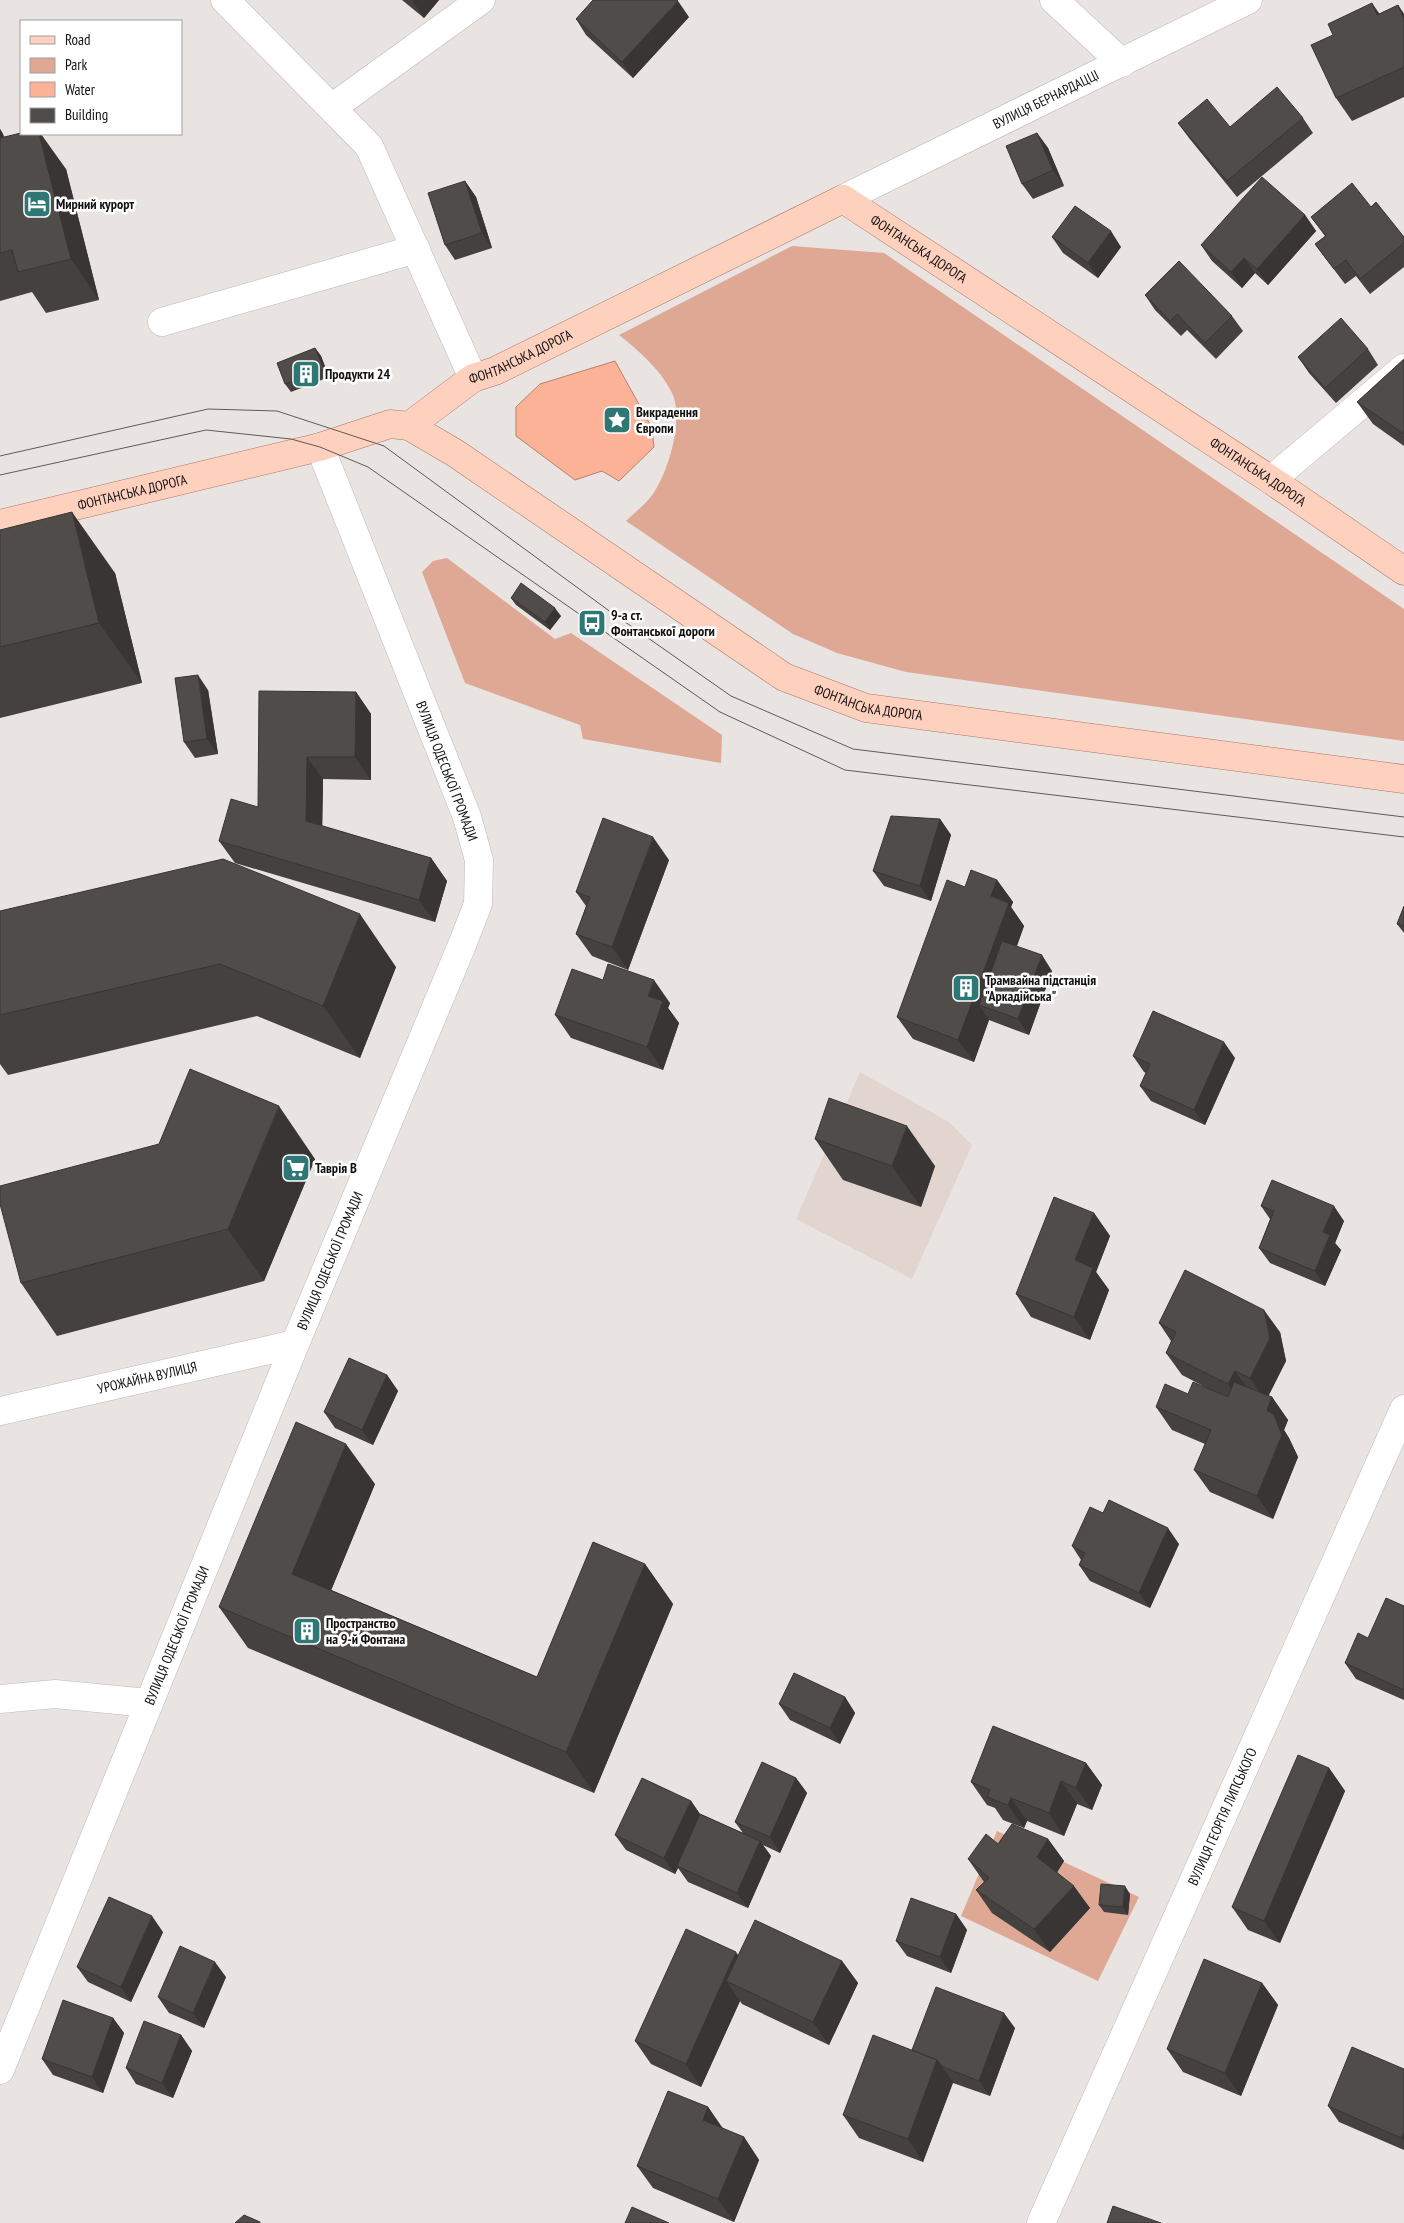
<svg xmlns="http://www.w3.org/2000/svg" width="1404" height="2223" viewBox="0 0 1404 2223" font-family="'PT Sans Narrow',sans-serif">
<rect width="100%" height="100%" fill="#e9e4e2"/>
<path fill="#e2d5d0" d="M860 1072 949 1122 972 1145 912 1279 796 1219Z"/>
<g fill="#dea894">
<path d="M792 246 884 253 1404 609V741L906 672 837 653 793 634 626 521C635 512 646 504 653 494 669 471 685 416 671 391 659 368 639 351 619 335Z"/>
<path d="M447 558 555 639 571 633 722 735 721 763 583 739 580 725 465 683 422 572 433 561Z"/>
<path d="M997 1831 1139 1897 1098 1981 961 1916Z"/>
</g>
<path fill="#fcb296" stroke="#b6826e" d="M615 361 652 428 654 447 619 481 602 471 575 480 516 436V407L540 384Z"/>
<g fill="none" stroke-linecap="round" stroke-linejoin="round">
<defs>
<g id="minor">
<path d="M225 0 369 146 473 378"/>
<path d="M1054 0 1122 63"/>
<path d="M333 107 481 0"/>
<path id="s1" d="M843 199 1248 0"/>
<path d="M162 322 416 249"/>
<path d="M1271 480 1404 368"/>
<path id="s2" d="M0 1411 295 1344"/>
<path d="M0 1699 55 1694 148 1703"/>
<path id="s3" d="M0 2070 295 1344 462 945 478 904 479 860 467 817 320 447"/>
<path id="s4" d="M1041 2223 1404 1409"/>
</g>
<g id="major">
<path id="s5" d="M409 426 473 378 495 371 843 199 1271 480 1404 571"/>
<path id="s6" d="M0 524 320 447 390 424 409 426 455 453 784 677 866 708 1404 779"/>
</g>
</defs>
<use href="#minor" stroke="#beb9b8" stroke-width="29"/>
<use href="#major" stroke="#ac7966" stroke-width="29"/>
<use href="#minor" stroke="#fff" stroke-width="28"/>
<use href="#major" stroke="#fed0be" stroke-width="28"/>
<g stroke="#5d5b59" stroke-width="1">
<path d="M0 456 208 409 277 411 384 446 608 610 731 696 853 749 1404 817"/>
<path d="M0 475 206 430 291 439 320 447 368 467 720 712 845 770 1404 837"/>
</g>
</g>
<g fill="#454140">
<path d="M402 0H439L424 18Z"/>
<path d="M1398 5 1404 14V97L1352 121 1336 98 1380 14Z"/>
<path d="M689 17 633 78 586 35 576 19Z"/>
<path d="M1303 118 1313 133 1237 197 1189 138 1178 123 1230 127Z"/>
<path d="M0 129 3 134 4 137 66 169 99 300 46 313 32 292 0 301Z"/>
<path d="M1037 133 1048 148 1064 186 1033 199 1022 184Z"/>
<path d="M465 181 476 197 492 248 455 260 445 245Z"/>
<path d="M1371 207 1404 237V267L1370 294 1356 276 1345 284 1326 259 1315 244 1325 236 1311 217Z"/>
<path d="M1305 215 1316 231 1268 285 1255 273 1242 288 1212 261 1201 245Z"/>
<path d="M1052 237 1121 247 1098 278 1063 253Z"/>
<path d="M1145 295 1232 316 1243 331 1216 359 1187 330 1181 336 1155 310Z"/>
<path d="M315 348 321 356 329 377 291 392 285 384Z"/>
<path d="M1368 349 1378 365 1336 403 1309 373 1298 357Z"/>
<path d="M1404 359V446L1373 424 1357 402Z"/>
<path d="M0 530 115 573 142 683 0 718Z"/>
<path d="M511 598 561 616 550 630 516 605Z"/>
<path d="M208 690 218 754 195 758 184 742Z"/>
<path d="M356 692 371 714V780L323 779 322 826 431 858 447 881 435 922 235 863 219 841 258 807Z"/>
<path d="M940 819 951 835 931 901 884 886 873 871Z"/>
<path d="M669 860 628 970 592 956 576 934 586 906 576 892Z"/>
<path d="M997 880 1013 902 1011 907 1024 926 1017 946 1052 971 1029 1035 989 1020 974 1062 913 1039 897 1017 965 887Z"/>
<path d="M1404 906V933L1397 924Z"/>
<path d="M0 911 396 967 360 1058 257 1016 8 1075 0 1064Z"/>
<path d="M670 1003 668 1008 679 1023 663 1070 571 1038 555 1015Z"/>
<path d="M1133 1056 1235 1058 1205 1125 1151 1101 1140 1086 1146 1073 1144 1072Z"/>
<path d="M815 1139 935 1166 921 1207 843 1180Z"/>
<path d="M315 1159 264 1281 57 1336 21 1283Z"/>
<path d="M1261 1206 1344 1221 1335 1243 1341 1250 1325 1286 1270 1263 1259 1248 1270 1219Z"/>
<path d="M1094 1213 1110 1236 1096 1272 1109 1290 1090 1340 1031 1317 1016 1294Z"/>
<path d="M1159 1323 1280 1332 1286 1361 1268 1396 1272 1397 1288 1420 1284 1430 1289 1438 1298 1457 1273 1519 1210 1492 1194 1470 1205 1444 1172 1430 1156 1407 1188 1394 1207 1388 1182 1375 1166 1353 1171 1341Z"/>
<path d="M387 1375 398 1391 373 1445 335 1428 324 1412Z"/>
<path d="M375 1484 331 1590 537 1677 645 1564 673 1604 594 1793 248 1648 219 1607Z"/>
<path d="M1103 1513 1179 1544 1150 1608 1090 1581 1079 1565 1081 1560 1072 1546Z"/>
<path d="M1404 1606V1700L1356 1679 1345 1663 1368 1638Z"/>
<path d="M845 1697 855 1713 840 1744 790 1720 779 1704Z"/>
<path d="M1086 1763 1102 1785 1092 1810 1077 1804 1064 1836 1027 1821 1024 1828 1003 1820 995 1808 987 1805 971 1782Z"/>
<path d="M1329 1768 1345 1791 1280 1943 1248 1930 1232 1907Z"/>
<path d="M796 1778 807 1793 780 1853 763 1845 771 1856 748 1908 688 1882 678 1868 675 1874 626 1850 615 1835 691 1801 700 1814 743 1833 735 1822Z"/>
<path d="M1048 1839 1064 1861 1057 1872 1090 1908 1050 1952 992 1913 976 1890 984 1882 968 1859 998 1844Z"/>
<path d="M1130 1894 1128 1915 1104 1912 1099 1905Z"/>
<path d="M956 1914 967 1930 951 1973 907 1956 896 1941Z"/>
<path d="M163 1932 131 2002 88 1982 77 1967Z"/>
<path d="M738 1956 842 1961 858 1983 829 2045 742 2004 740 2001 701 2087 651 2064 635 2041Z"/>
<path d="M226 1977 204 2028 169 2013 158 1997Z"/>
<path d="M1262 1983 1278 2005 1241 2096 1183 2072 1167 2049Z"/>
<path d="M113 2018 124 2033 103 2093 53 2075 42 2059Z"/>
<path d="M1015 2028 990 2096 953 2083 923 2162 859 2138 843 2115 912 2050Z"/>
<path d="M181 2035 192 2051 173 2098 136 2084 126 2068Z"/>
<path d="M1404 2069V2150L1339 2122 1328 2106Z"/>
<path d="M708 2107 723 2129 744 2137 759 2160 734 2222 653 2188 637 2166Z"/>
</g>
<g fill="#383534">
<path d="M412 0H439L424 18Z"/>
<path d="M678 1 689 17 633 78 622 62Z"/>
<path d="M1372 3 1388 26 1377 15Z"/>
<path d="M1398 5 1404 14V19Z"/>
<path d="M0 129 3 134 15 182 0 161Z"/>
<path d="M1037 133 1048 148 1064 186 1053 170Z"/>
<path d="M39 134H41L66 169 99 300 71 259Z"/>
<path d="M465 181 476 197 492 248 482 233Z"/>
<path d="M1305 215 1316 231 1268 285 1257 269Z"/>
<path d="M1111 231 1121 247 1098 278 1088 263Z"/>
<path d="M1244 258 1255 273 1242 288 1231 272Z"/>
<path d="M315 348 321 356 329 377 324 369Z"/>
<path d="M72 512 115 573 142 683 99 623Z"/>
<path d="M555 608 561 616 550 630 545 622Z"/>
<path d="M198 675 208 690 218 754 207 739Z"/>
<path d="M356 692 371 714V780L355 757Z"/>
<path d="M307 757 323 779 322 844 306 821Z"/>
<path d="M940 819 951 835 931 901 920 886Z"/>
<path d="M653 837 669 860 628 970 612 947Z"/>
<path d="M431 858 447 881 435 922 419 900Z"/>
<path d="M997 880 1013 902 1011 907 1024 926 993 1010 979 1005 989 1020 974 1062 958 1040 991 896Z"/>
<path d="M360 914 396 967 360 1058 323 1006Z"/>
<path d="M1042 955 1052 971 1029 1035 1018 1019Z"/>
<path d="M654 980 670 1003 668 1008 679 1023 663 1070 647 1047 648 996Z"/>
<path d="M1224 1042 1235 1058 1205 1125 1194 1110Z"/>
<path d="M279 1106 315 1159 264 1281 228 1229Z"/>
<path d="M907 1126 935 1166 921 1207 892 1166Z"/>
<path d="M1334 1206 1344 1221 1335 1243 1341 1250 1325 1286 1315 1271 1323 1232Z"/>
<path d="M1094 1213 1110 1236 1096 1272 1109 1290 1090 1340 1074 1317 1075 1260Z"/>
<path d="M1264 1310 1280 1332 1286 1361 1266 1401 1250 1378Z"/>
<path d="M1235 1371 1251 1394 1244 1407 1228 1384Z"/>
<path d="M387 1375 398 1391 373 1445 362 1430Z"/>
<path d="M1272 1397 1288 1420 1284 1430 1289 1438 1298 1457 1273 1519 1257 1496 1267 1410Z"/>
<path d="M346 1444 375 1484 321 1615 292 1574Z"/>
<path d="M1168 1528 1179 1544 1150 1608 1139 1593Z"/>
<path d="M645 1564 673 1604 594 1793 566 1752Z"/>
<path d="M845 1697 855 1713 840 1744 830 1728Z"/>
<path d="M1086 1763 1102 1785 1092 1810 1076 1788Z"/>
<path d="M1329 1768 1345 1791 1280 1943 1264 1921Z"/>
<path d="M796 1778 807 1793 780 1853 770 1837Z"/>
<path d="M1061 1781 1077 1804 1064 1836 1049 1813Z"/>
<path d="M1011 1798 1027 1821 1024 1828 1008 1805Z"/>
<path d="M691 1801 702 1817 677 1866 678 1868 675 1874 664 1858Z"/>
<path d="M1048 1839 1064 1861 1053 1879 1037 1857Z"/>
<path d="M760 1841 771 1856 748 1908 737 1893Z"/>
<path d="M1074 1886 1090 1908 1050 1952 1034 1929Z"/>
<path d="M1125 1886 1130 1894 1128 1915 1123 1907Z"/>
<path d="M956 1914 967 1930 951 1973 940 1957Z"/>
<path d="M152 1916 163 1932 131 2002 121 1987Z"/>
<path d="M736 1952 752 1975 726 1981 740 2001 701 2087 686 2064Z"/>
<path d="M842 1961 858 1983 829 2045 813 2022Z"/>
<path d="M215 1962 226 1977 204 2028 193 2013Z"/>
<path d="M1262 1983 1278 2005 1241 2096 1225 2073Z"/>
<path d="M1004 2013 1015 2028 990 2096 979 2081Z"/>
<path d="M113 2018 124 2033 103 2093 92 2077Z"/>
<path d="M181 2035 192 2051 173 2098 162 2083Z"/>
<path d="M937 2060 953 2082 923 2162 908 2139Z"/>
<path d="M708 2107 724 2130 703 2120Z"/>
<path d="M1404 2132V2141L1401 2138Z"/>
<path d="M744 2137 759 2160 734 2222 718 2199Z"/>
</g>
<g fill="#504c4a" stroke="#383534">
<path d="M593 0H677L678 1 622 62 576 19Z"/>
<path d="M1372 3 1377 15 1398 5 1404 19V67L1336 98 1311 45 1333 35 1328 24Z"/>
<path d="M1277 87 1303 118 1227 181 1178 123 1207 99 1230 127Z"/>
<path d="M21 133V134H39L71 259 18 272 12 250 0 253V138Z"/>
<path d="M1037 133 1053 170 1022 184 1006 146Z"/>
<path d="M1262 177 1305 215 1257 269 1244 258 1231 272 1201 245Z"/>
<path d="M465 181 482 233 445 245 428 193Z"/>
<path d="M1352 183 1371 207 1376 202 1404 237V243L1360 279 1346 260 1334 269 1315 244 1326 236 1311 217Z"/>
<path d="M1075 206 1111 231 1088 263 1052 237Z"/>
<path d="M1179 261 1232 316 1205 343 1177 314 1170 321 1145 295Z"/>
<path d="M1341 318 1368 349 1325 388 1298 357Z"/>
<path d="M315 348 324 369 285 384 277 363Z"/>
<path d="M1404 359V434L1357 402Z"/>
<path d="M72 512 99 623 0 647V530Z"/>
<path d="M521 583 555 608 545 622 511 598Z"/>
<path d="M198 675 207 739 184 742 175 678Z"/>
<path d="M259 691 356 692 355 757H307L306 821 431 858 419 900 219 841 231 799 258 807Z"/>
<path d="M891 816 940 819 920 886 873 871Z"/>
<path d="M603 818 653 837 612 947 576 934 590 897 576 892Z"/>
<path d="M223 859 360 914 323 1006 220 964 0 1015V911Z"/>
<path d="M971 870 997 880 991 896 1009 903 958 1040 897 1017 947 880 965 887Z"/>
<path d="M1404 906V926L1397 924Z"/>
<path d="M1002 941 1042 955 1018 1019 979 1005Z"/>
<path d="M608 964 654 980 648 996 663 1001 647 1047 555 1015 572 969 603 980Z"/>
<path d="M1153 1011 1224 1042 1194 1110 1140 1086 1150 1064 1133 1056Z"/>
<path d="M190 1069 279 1106 228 1229 21 1283 0 1204V1186L159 1144Z"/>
<path d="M829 1098 907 1126 892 1166 815 1139Z"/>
<path d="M1272 1180 1334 1206 1323 1232 1330 1235 1315 1271 1259 1248 1274 1211 1261 1206Z"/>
<path d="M1054 1197 1094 1213 1075 1260 1093 1268 1074 1317 1016 1294Z"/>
<path d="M1185 1270 1264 1310 1270 1338 1250 1378 1235 1371 1228 1384 1166 1353 1176 1332 1159 1323Z"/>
<path d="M349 1358 387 1375 362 1430 324 1412Z"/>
<path d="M1193 1382 1228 1397 1234 1382 1272 1397 1267 1410 1274 1415 1282 1435 1257 1496 1194 1470 1211 1430 1156 1407 1165 1384 1188 1394Z"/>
<path d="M296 1422 346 1444 292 1574 537 1677 593 1542 645 1564 566 1752 219 1607Z"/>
<path d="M1109 1500 1168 1528 1139 1593 1079 1565 1085 1553 1072 1546 1090 1507 1103 1513Z"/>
<path d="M1386 1598 1404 1606V1690L1345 1663 1358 1633 1368 1638Z"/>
<path d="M794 1673 845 1697 830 1728 779 1704Z"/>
<path d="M993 1726 1086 1763 1076 1788 1061 1781 1049 1813 1011 1798 1008 1805 987 1797 990 1790 971 1782Z"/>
<path d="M1298 1755 1329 1768 1264 1921 1232 1907Z"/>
<path d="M762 1762 796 1778 770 1837 735 1822Z"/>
<path d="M642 1778 691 1801 664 1858 615 1835Z"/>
<path d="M700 1814 760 1841 737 1893 677 1866Z"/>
<path d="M1012 1824 1048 1839 1037 1857 1074 1886 1034 1929 976 1890 989 1878 968 1859 986 1834 998 1844Z"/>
<path d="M1101 1884 1125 1886 1123 1907 1099 1905Z"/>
<path d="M109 1897 152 1916 121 1987 77 1967Z"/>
<path d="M911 1898 956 1914 940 1957 896 1941Z"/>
<path d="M755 1920 842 1961 813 2022 726 1981Z"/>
<path d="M686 1929 736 1952 686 2064 635 2041Z"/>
<path d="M180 1946 215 1962 193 2013 158 1997Z"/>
<path d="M1204 1959 1262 1983 1225 2073 1167 2049Z"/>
<path d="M936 1987 1004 2013 979 2081 943 2067 937 2060 912 2050Z"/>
<path d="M63 2000 113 2018 92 2077 42 2059Z"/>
<path d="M144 2021 181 2035 162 2083 126 2068Z"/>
<path d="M873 2035 937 2060 908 2139 843 2115Z"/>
<path d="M1352 2047 1404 2069V2132L1401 2138 1328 2106Z"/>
<path d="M668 2091 708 2107 703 2120 744 2137 718 2199 637 2166Z"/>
<path d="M1113 2206 1161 2223H1107Z"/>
<path d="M632 2207 669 2223H625Z"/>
<path d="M244 2215 260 2222V2223H235Z"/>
</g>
<defs>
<symbol id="hotel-square" viewBox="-11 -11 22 22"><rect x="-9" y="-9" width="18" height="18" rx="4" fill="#2e7774" stroke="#fff"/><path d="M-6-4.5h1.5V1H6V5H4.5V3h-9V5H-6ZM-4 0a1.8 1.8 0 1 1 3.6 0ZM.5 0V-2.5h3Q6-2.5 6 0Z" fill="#fff"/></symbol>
<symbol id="building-square" viewBox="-11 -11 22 22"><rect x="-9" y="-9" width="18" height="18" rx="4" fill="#2e7774" stroke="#fff"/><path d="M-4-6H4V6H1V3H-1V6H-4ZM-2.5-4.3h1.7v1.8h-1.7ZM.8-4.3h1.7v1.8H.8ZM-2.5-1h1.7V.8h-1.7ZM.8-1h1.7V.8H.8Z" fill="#fff"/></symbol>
<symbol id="sight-square" viewBox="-11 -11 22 22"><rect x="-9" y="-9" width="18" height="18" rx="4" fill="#2e7774" stroke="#fff"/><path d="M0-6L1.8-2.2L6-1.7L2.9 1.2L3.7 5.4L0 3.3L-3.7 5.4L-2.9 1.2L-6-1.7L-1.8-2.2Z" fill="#fff"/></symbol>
<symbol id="bus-square" viewBox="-11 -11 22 22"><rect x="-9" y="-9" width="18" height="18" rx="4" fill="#2e7774" stroke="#fff"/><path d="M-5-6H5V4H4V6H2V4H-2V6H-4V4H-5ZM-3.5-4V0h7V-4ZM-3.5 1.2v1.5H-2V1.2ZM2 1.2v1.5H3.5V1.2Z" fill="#fff"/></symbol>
<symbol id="supermarket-square" viewBox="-11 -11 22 22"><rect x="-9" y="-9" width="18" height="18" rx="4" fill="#2e7774" stroke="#fff"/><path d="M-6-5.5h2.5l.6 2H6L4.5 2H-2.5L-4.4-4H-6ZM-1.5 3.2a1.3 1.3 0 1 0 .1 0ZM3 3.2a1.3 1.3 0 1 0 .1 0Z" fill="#fff"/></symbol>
</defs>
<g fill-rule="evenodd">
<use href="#hotel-square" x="21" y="188" width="32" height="32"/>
<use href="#building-square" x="290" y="358" width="32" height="32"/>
<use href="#sight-square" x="601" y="404" width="32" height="32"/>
<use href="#bus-square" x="576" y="607" width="32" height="32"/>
<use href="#building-square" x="950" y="972" width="32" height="32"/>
<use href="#supermarket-square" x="280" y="1152" width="32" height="32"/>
<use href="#building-square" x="291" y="1615" width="32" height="32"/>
</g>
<g text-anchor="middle" stroke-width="5" stroke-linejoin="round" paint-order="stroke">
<g font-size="14" fill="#131211" stroke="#fff">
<text dy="5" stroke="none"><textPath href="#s1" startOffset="226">ВУЛИЦЯ БЕРНАРДАЦЦІ</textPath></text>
<text dy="5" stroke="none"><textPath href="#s5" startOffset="582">ФОНТАНСЬКА ДОРОГА</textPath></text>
<text dy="5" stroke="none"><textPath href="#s5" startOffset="132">ФОНТАНСЬКА ДОРОГА</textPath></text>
<text dy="5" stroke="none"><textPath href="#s5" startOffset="988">ФОНТАНСЬКА ДОРОГА</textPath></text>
<text dy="5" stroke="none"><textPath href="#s6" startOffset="136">ФОНТАНСЬКА ДОРОГА</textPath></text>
<text dy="5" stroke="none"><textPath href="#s6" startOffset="962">ФОНТАНСЬКА ДОРОГА</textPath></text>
<text transform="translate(447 771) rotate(69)" y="5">ВУЛИЦЯ ОДЕСЬКОЇ ГРОМАДИ</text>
<text dy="5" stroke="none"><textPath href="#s3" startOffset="874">ВУЛИЦЯ ОДЕСЬКОЇ ГРОМАДИ</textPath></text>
<text dy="5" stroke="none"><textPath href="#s2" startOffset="151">УРОЖАЙНА ВУЛИЦЯ</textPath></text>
<text dy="5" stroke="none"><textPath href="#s3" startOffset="469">ВУЛИЦЯ ОДЕСЬКОЇ ГРОМАДИ</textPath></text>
<text dy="5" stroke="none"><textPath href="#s4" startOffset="445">ВУЛИЦЯ ГЕОРГІЯ ЛИПСЬКОГО</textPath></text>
</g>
<g font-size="14" font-weight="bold" fill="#131211" stroke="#fff" text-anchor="start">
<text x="56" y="209">Мирний курорт</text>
<text x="325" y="379">Продукти 24</text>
<text x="636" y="417">Викрадення<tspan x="636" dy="16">Європи</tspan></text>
<text x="611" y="620">9-а ст.<tspan x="611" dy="16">Фонтанської дороги</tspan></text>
<text x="985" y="985">Трамвайна підстанція<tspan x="985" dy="16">"Аркадійська"</tspan></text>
<text x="315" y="1173">Таврія В</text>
<text x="326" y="1628">Пространство<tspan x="326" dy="16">на 9-й Фонтана</tspan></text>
</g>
</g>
<rect x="20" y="20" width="162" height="115" fill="#ffffff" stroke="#a1a0a0"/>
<rect x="30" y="36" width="25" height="8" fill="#fed0be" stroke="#a1a0a0"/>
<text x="65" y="45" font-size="15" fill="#131211">Road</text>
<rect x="30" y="58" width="25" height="15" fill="#dea894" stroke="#a1a0a0"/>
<text x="65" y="70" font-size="15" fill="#131211">Park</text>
<rect x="30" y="82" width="25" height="15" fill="#fcb296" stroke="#a1a0a0"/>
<text x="65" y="95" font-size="15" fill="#131211">Water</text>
<rect x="30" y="108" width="25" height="15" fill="#504c4a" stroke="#a1a0a0"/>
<text x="65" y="120" font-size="15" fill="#131211">Building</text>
</svg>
